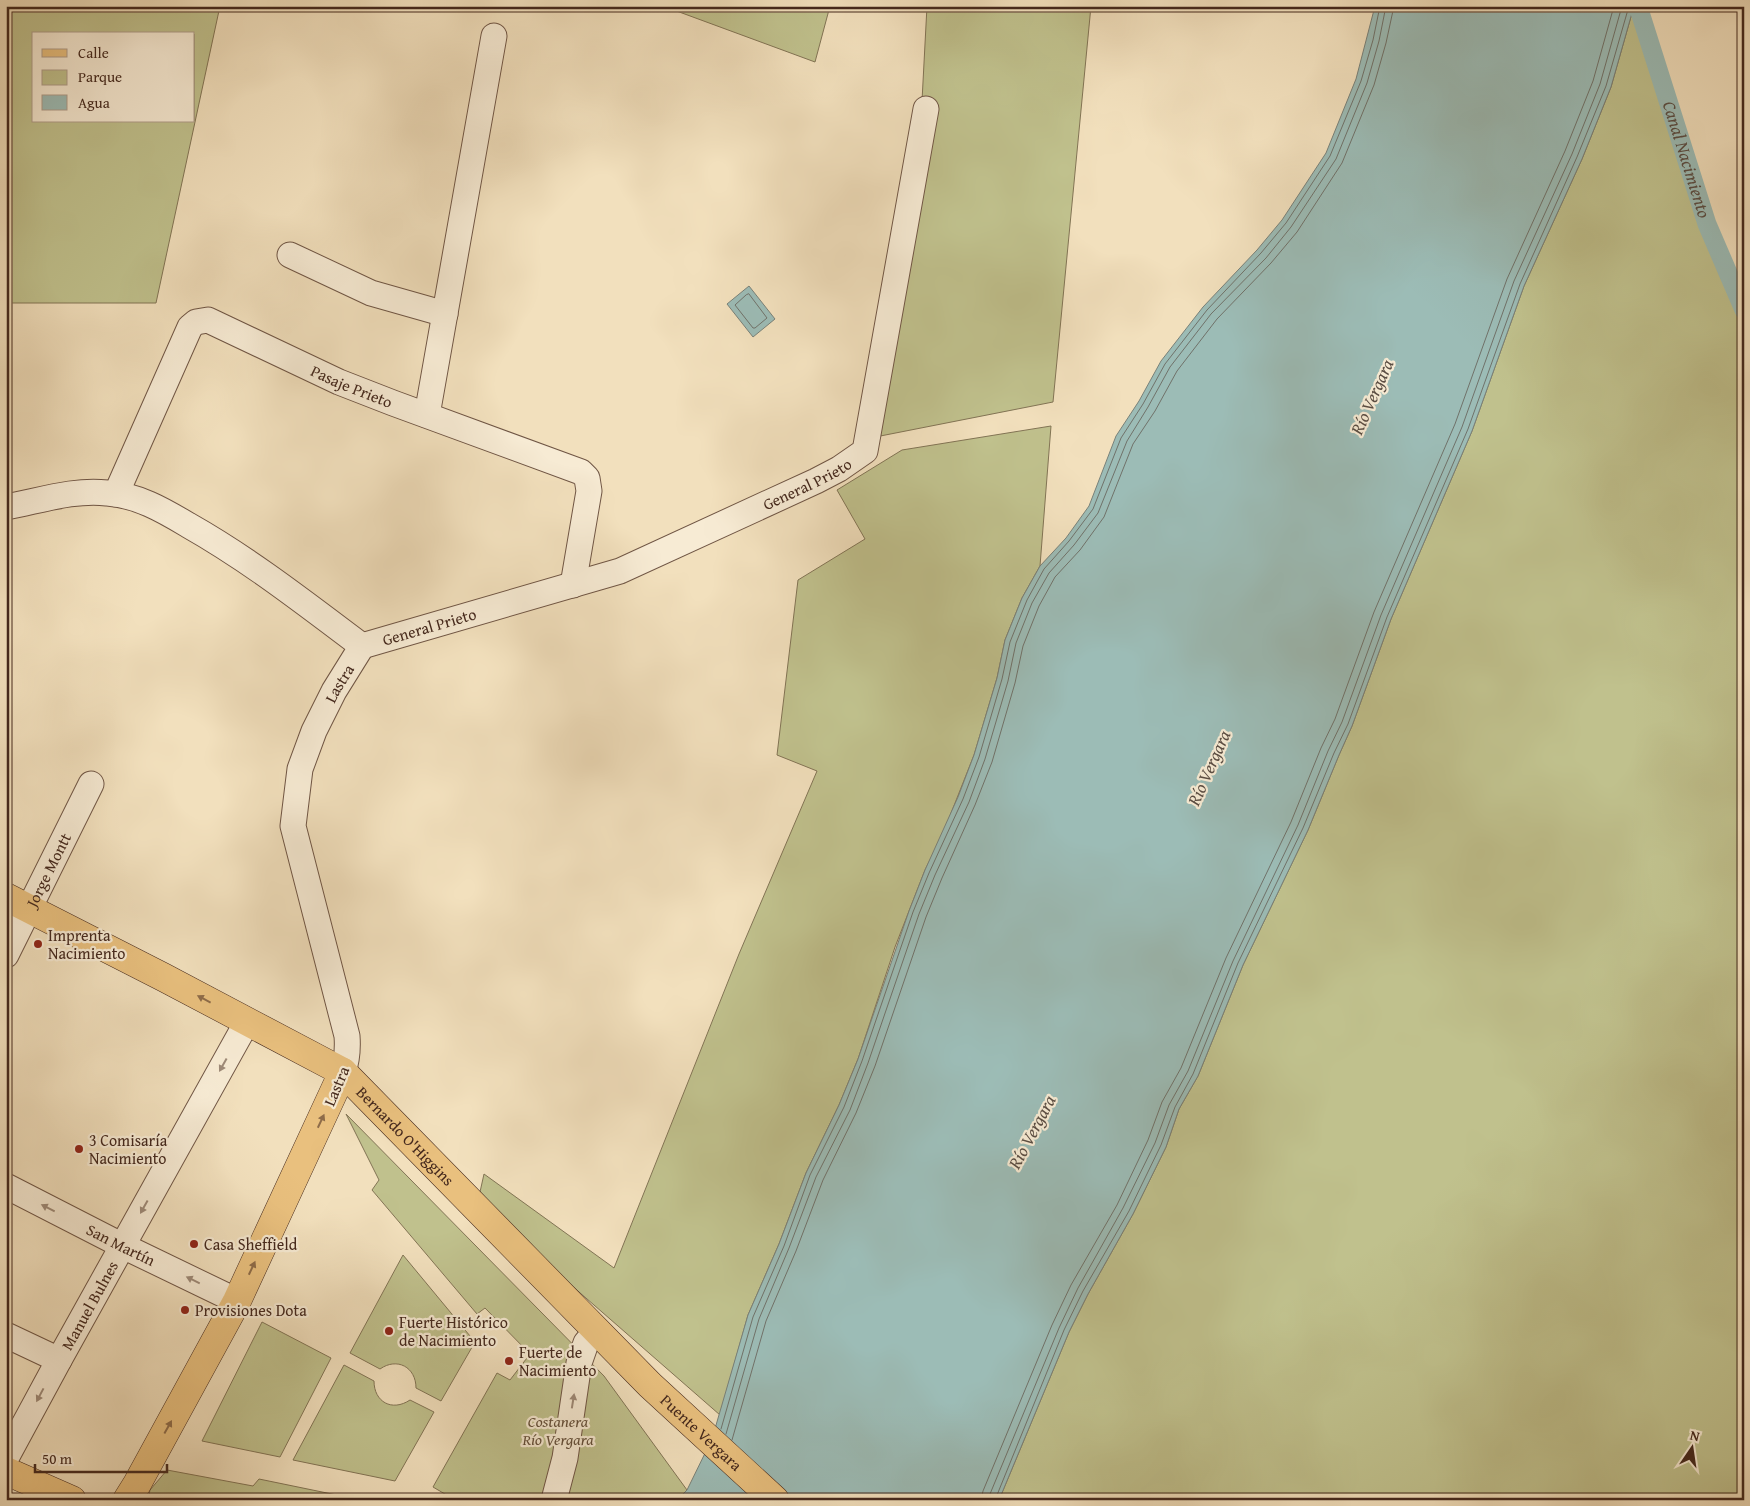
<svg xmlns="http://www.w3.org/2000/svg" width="1750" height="1506" viewBox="0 0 1750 1506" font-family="'Gentium Book Plus',serif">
<rect width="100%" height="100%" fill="#f2e0bd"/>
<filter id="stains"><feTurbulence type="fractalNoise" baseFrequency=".004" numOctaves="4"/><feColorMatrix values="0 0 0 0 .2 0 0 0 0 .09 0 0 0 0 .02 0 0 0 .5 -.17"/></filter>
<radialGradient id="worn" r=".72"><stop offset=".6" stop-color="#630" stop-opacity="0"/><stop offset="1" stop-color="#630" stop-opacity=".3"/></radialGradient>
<g fill="#c0c18d" stroke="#827455" fill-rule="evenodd">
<path d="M6 6H220L156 303H6ZM34 34H194V121H34Z"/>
<path d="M663 6H830L815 62Z"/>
<path d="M927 6H1091L1053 402 860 440 922 101Z"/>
<path d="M1634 6H1638L1707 224 1744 310V1500H999L1069 1332 1088 1294 1133 1214 1166 1147 1179 1109 1198 1076 1243 965 1308 830 1339 755 1352 726 1391 619 1472 431 1524 286 1582 159 1611 87Z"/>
<path d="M1051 426 1040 566 1022 598 1005 640 997 678 974 755 942 836 925 870 895 947 858 1059 839 1105 806 1173 779 1244 748 1315 720 1415 492 1216 480 1192 484 1174 614 1268 739 954 817 771 777 755 798 580 865 539 837 490 902 450Z"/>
<path d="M346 1114 604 1376 687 1490 677 1500H449L450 1497 433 1487 497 1373 510 1380 530 1354 485 1308 477 1314 372 1190 379 1180Z"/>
<path d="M403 1255 475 1342 441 1401 416 1388C416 1367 397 1357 380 1369L350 1353Z"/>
<path d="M262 1322 331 1358 280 1457 202 1441Z"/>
<path d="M344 1365 374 1381C374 1402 392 1412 410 1400L434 1412 395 1481 293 1460Z"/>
<path d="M167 1470 253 1486 259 1479 361 1500H148L150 1490Z"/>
</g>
<g fill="#9cbcb6" stroke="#798179">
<path d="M1375 6H1634L1611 87 1582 159 1524 286 1472 431 1391 619 1352 726 1339 755 1308 830 1243 965 1198 1076 1179 1109 1166 1147 1133 1214 1088 1294 1069 1332 999 1500H677L687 1490 712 1439 748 1315 779 1244 806 1173 839 1105 858 1059 909 911 925 870 958 797 974 755 997 678 1005 640 1022 598 1040 566 1066 538 1089 506 1116 436 1139 401 1161 361 1203 307 1257 250 1282 220 1326 153 1356 79Z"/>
<path d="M749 286 775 319 753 337 727 304Z"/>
</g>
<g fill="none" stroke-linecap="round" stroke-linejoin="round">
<g stroke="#70726a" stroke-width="1">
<path d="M749 294 767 318 755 328H753L735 305 746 295Z"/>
<path d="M721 1429 753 1317 784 1246 810 1175 844 1107 862 1061 913 912 929 873 963 799 979 757 1002 679 1010 642 1027 600 1044 569 1069 541 1093 509 1121 438 1143 404 1165 364 1207 310 1261 253 1286 223 1330 156 1361 81 1373 40 1380 6"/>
<path d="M726 1434 759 1319 789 1248 816 1177 850 1110 868 1063 919 914 935 875 969 802 985 759 1008 681 1016 643 1032 603 1049 573 1074 545 1098 513 1127 441 1148 407 1170 367 1211 314 1266 258 1291 227 1336 159 1367 83 1379 41 1386 6"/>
<path d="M732 1440 766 1321 796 1251 823 1180 856 1113 875 1066 926 917 942 878 975 805 992 762 1015 683 1023 646 1039 606 1055 577 1080 550 1104 517 1133 444 1155 411 1177 371 1217 319 1271 263 1297 232 1342 163 1374 85 1386 43 1394 6"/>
<path d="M981 1500 983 1491 1052 1325 1071 1285 1117 1205 1148 1140 1162 1102 1181 1068 1226 958 1291 822 1321 748 1335 719 1374 612 1455 424 1507 279 1565 151 1593 81 1614 6"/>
<path d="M989 1500 990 1494 1059 1328 1078 1288 1123 1208 1155 1143 1169 1105 1188 1071 1233 961 1298 825 1328 751 1342 722 1381 615 1462 427 1514 281 1572 154 1600 84 1622 6"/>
<path d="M995 1500 1064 1330 1083 1291 1129 1211 1161 1145 1175 1107 1193 1074 1238 963 1303 828 1334 753 1348 724 1387 617 1468 429 1520 284 1577 157 1606 86 1629 6"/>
</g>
<path stroke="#9cbcb6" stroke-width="19" id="s1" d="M1638 6 1707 224 1744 310"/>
<defs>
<g id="minor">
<path d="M290 255 371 293 445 314"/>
<path d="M427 415 494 36"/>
<path id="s2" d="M116 494 190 327 196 322 208 320 339 382 393 403 581 472 587 478 589 491 573 585"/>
<path d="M6 507C39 501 74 489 107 493 137 495 163 510 188 525 250 560 306 604 362 646"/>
<path id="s3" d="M362 646 620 571 816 481 839 469 865 451 926 109"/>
<path id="s4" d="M6 955 91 784"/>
<path id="s5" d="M343 1072C347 1060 348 1049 347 1036L293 826 300 769 314 731 334 691 362 646"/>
<path id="s6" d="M6 1186 123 1246 237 1301"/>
<path d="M6 1335 59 1360"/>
<path id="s7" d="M6 1458 59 1360 247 1022"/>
<path d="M554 1500 565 1458 579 1363 586 1343 596 1331"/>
</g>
<g id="major">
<path id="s8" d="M6 897 163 977 343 1072 650 1385 775 1500"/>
<path d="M6 1471 72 1500"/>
<path d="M127 1500 137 1484 237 1301 343 1072"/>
</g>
</defs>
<use href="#minor" stroke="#705645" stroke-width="27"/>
<use href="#major" stroke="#44281d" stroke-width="29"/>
<use href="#minor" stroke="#f7ebd4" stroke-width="25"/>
<use href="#major" stroke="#e9c07e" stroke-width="28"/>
</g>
<defs><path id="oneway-solid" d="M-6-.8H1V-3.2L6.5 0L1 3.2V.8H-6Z" transform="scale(1.25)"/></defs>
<g fill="#8e6c49">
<use href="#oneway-solid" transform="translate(204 999) rotate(-152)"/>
<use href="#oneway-solid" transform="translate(321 1121) rotate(-65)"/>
<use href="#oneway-solid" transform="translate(252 1268) rotate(-65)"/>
<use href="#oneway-solid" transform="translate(168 1427) rotate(-61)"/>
</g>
<g fill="#9e8a78">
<use href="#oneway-solid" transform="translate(223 1065) rotate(119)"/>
<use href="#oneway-solid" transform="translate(144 1207) rotate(119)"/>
<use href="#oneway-solid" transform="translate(48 1208) rotate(-153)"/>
<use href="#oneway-solid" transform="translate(193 1280) rotate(-154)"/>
<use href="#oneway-solid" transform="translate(40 1395) rotate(118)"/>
<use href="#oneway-solid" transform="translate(573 1401) rotate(-81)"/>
</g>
<g fill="#8f2418" stroke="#f7ebd4" stroke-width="2">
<circle cx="38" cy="944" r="5"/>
<circle cx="79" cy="1149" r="5"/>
<circle cx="194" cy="1244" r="5"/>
<circle cx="185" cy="1310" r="5"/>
<circle cx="389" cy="1331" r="5"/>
<circle cx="509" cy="1361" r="5"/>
</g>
<g text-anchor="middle" stroke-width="4.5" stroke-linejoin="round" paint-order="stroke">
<g font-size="16" fill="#44281d" stroke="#f7ebd4">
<text dy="6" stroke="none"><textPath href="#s2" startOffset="361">Pasaje Prieto</textPath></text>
<text dy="6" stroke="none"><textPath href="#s3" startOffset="475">General Prieto</textPath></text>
<text dy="6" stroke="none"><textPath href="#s3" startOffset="70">General Prieto</textPath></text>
<text dy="6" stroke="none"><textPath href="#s5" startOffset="405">Lastra</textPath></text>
<text dy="6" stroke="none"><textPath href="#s4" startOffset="95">Jorge Montt</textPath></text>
<text transform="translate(336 1086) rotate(-67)" y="6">Lastra</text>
<text dy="6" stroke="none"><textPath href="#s8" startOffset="469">Bernardo O'Higgins</textPath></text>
<text dy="6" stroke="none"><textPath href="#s6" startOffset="129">San Martín</textPath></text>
<text dy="6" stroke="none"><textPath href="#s7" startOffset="174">Manuel Bulnes</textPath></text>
<text dy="6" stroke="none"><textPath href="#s8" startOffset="888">Puente Vergara</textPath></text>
</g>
<g font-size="16" fill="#44281d" stroke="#f7ebd4" text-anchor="start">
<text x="48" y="941">Imprenta<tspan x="48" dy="18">Nacimiento</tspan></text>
<text x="89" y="1146">3 Comisaría<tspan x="89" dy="18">Nacimiento</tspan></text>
<text x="204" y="1250">Casa Sheffield</text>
<text x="195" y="1316">Provisiones Dota</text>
<text x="399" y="1328">Fuerte Histórico<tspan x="399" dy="18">de Nacimiento</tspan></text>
<text x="519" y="1358">Fuerte de<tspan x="519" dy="18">Nacimiento</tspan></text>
</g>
<g font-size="16" font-style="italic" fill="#634e39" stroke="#f7ebd4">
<text x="558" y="1427">Costanera<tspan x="558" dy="18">Río Vergara</tspan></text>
</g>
<g font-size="18" font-style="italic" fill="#5a4d43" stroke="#f7ebd4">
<text dy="6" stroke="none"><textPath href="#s1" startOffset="161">Canal Nacimiento</textPath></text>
<text transform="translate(1372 397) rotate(-66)" y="6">Río Vergara</text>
<text transform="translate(1209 768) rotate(-66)" y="6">Río Vergara</text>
<text transform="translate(1032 1132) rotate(-62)" y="6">Río Vergara</text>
</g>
</g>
<rect width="1750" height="1506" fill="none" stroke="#f2e0bd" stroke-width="25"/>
<rect x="8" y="8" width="1735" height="1491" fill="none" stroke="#44281d" stroke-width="2.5"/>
<rect x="12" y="12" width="1725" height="1481" fill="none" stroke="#44281d"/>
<rect x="32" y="32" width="162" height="90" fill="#f7ebd4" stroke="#af9d8b"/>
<rect x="42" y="49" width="25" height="8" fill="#e9c07e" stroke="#af9d8b"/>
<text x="78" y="58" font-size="15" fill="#44281d">Calle</text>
<rect x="42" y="70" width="25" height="15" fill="#c0c18d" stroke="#af9d8b"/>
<text x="78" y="82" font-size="15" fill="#44281d">Parque</text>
<rect x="42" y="95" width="25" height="15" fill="#9cbcb6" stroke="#af9d8b"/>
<text x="78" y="108" font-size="15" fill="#44281d">Agua</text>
<g transform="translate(1692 1448) rotate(13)" stroke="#f7ebd4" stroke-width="4" paint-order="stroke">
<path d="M0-4L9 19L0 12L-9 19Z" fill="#44281d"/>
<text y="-8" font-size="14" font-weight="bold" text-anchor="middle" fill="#44281d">N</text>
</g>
<path d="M35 1464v8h132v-8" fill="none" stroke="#44281d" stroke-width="2.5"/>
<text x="42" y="1464" font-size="15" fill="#44281d" stroke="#f7ebd4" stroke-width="4" paint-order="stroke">50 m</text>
<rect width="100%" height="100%" filter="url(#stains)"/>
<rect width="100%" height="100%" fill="url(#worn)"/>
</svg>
